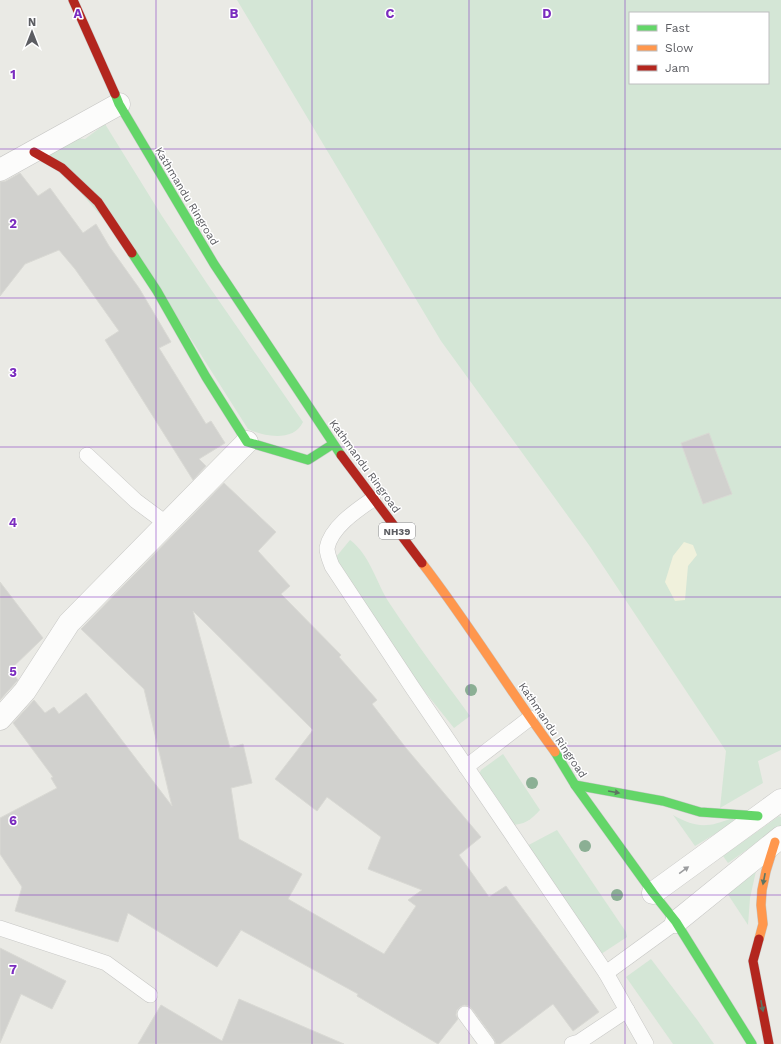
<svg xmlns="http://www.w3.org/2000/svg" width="781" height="1044" viewBox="0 0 781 1044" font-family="'Work Sans',sans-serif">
<rect width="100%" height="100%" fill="#eaeae5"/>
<g fill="#d4e6d6" fill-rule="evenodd">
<path d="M237 0H781V750L758 761 763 783 720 808 726 751 589 545 441 341ZM630 13H768V83H630Z"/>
<path d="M105 124 162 216 208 285 303 422C294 442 264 437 248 429L146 268 43 149 73 138 85 139Z"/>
<path d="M350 540C371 556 376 583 390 604 415 642 443 679 470 716L454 728 349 597 336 557Z"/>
<path d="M503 754 540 810C531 820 524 825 510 825L478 777 481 770Z"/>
<path d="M673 815C696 828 708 828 732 818L735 822 695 846Z"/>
<path d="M779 816 781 817V826L728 863 723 856Z"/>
<path d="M557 830 626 932 627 937 595 958 521 849Z"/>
<path d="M756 871 750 898 748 925 727 893Z"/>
<path d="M651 959 698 1021 714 1044H673L626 977Z"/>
</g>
<path fill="#f0f1dc" d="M684 542 693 545 697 555 688 566 685 600 675 601 665 582 673 556Z"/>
<g fill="#d1d1ce" stroke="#d9d9d4" fill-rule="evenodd">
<path d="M20 173 38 196 50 188 83 233 96 224 109 246 139 288 171 342 159 348 206 424 211 421 225 443 199 459 206 466 193 480 105 340 119 331 75 269 59 250 25 264 0 296V182L6 181Z"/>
<path d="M709 433 732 494 703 504 681 443Z"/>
<path d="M224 483 276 532 258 551 290 586 281 594 341 655 339 657 377 700 372 704 406 748 481 837 459 855 489 897 506 886 599 1012 573 1031 553 1004 500 1044H496L494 1039 472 1009 469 1006 464 1005 460 1007 457 1010 456 1015 458 1019 438 1044 357 996 358 994 241 930 217 967 128 913 118 942 15 911 22 887 0 854V818L57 788 51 778 53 777 13 723 34 700 45 713 54 707 59 714 86 693 172 806 144 689 81 629ZM193 611 313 730 275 779 317 811 327 797 381 837 368 869 422 890 408 900 416 906 384 954 288 899 302 874 239 839 231 788 252 783 243 744 230 748Z"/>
<path d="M0 582 43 638 10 670 18 680 0 700Z"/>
<path d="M0 948 66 981 52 1009 21 994 0 1043Z"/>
<path d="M239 999 344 1044H138L161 1005 222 1041Z"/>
</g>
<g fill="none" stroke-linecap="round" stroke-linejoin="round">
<defs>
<g id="lane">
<path d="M87 455 136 501 167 524"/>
<path d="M373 499C357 510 331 527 327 548 327 553 330 561 332 566L412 687 606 973 646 1044"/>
<path d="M466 767 530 718"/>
<path d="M0 928 106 963 150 995"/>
<path d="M606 973 676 922"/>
<path d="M465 1014 487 1044"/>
<path d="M572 1044 579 1042 627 1010"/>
</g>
<g id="street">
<path d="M0 170 119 104"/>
<path d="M0 719 25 691 69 623 247 442"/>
<path d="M653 893 781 800"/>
<path d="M676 922 781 837"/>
</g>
<g id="fast">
<path d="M115 94 119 104 214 264 341 455"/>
<path d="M132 253 157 291 206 377 247 442 308 460 333 444"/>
<path d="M555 752 575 785 653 893 676 922 752 1044"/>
<path d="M575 785 663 801 700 812 758 816"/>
</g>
<g id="slow">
<path d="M422 563C469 624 509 690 555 752"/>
<path d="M759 939 763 924 761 905 762 890 766 871 775 842"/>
</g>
<g id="jam">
<path d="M73 0 115 94"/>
<path d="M34 152 62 168 98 202 132 253"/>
<path d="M341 455 422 563"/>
<path d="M759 939 753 961 769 1044"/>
</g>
</defs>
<use href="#lane" stroke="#c7c7c5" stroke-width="16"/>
<use href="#street" stroke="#c7c7c5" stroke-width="23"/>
<use href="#fast" stroke="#c7c8c7" stroke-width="10"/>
<use href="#slow" stroke="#c7c8c7" stroke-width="10"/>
<use href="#jam" stroke="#c7c8c7" stroke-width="10"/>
<use href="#lane" stroke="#fcfcfb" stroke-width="15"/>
<use href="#street" stroke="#fcfcfb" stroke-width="22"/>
<use href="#fast" stroke="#63d668" stroke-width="9"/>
<use href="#slow" stroke="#ff974d" stroke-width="9"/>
<use href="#jam" stroke="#b3261e" stroke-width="9"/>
</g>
<g fill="#8baf94">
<circle cx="471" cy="690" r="6"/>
<circle cx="532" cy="783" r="6"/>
<circle cx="585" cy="846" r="6"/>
<circle cx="617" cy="895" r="6"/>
</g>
<defs><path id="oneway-solid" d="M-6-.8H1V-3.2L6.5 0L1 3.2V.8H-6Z"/></defs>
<g fill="#5d7563">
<use href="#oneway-solid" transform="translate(614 792) rotate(10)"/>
<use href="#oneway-solid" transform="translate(764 879) rotate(101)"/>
<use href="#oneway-solid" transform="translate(762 1006) rotate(79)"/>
</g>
<use fill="#9c9d9f" href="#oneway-solid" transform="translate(684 870) rotate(-36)"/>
<path fill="none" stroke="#7b2cbf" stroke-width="1" stroke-opacity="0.55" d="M156 0V1044M312 0V1044M469 0V1044M625 0V1044M0 149H781M0 298H781M0 447H781M0 597H781M0 746H781M0 895H781"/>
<g text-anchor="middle" stroke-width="3" stroke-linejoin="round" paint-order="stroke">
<rect fill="#fff" stroke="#8d8e91" stroke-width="1" x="379" y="523" width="36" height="16" rx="3"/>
<g font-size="10" font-weight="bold" fill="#5c5d62">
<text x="397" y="535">NH39</text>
</g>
<g font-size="11" fill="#5c5d62" stroke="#fff">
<text transform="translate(187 196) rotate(59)" y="4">Kathmandu Ringroad</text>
<text transform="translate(365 466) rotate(54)" y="4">Kathmandu Ringroad</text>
<text transform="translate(553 730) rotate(56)" y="4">Kathmandu Ringroad</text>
</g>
</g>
<g font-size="13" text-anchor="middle" font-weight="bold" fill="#7b2cbf" stroke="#fff" stroke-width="3" stroke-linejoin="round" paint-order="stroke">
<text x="78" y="18">A</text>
<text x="234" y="18">B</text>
<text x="390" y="18">C</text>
<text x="547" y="18">D</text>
<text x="13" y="79">1</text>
<text x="13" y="228">2</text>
<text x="13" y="377">3</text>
<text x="13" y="527">4</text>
<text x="13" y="676">5</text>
<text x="13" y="825">6</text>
<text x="13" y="974">7</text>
</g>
<rect x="629" y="12" width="140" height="72" fill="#ffffff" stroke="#bebec0"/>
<rect x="637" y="25" width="20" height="6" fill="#63d668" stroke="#bebec0"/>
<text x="665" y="32" font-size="12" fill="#5c5d62">Fast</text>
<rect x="637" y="45" width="20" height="6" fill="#ff974d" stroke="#bebec0"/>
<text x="665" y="52" font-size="12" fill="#5c5d62">Slow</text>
<rect x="637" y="65" width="20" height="6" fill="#b3261e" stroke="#bebec0"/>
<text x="665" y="72" font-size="12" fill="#5c5d62">Jam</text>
<g transform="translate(32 32)" stroke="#ffffff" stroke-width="3" paint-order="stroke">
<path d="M0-3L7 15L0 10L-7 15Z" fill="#5c5d62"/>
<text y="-6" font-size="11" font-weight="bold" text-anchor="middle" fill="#5c5d62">N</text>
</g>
</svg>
